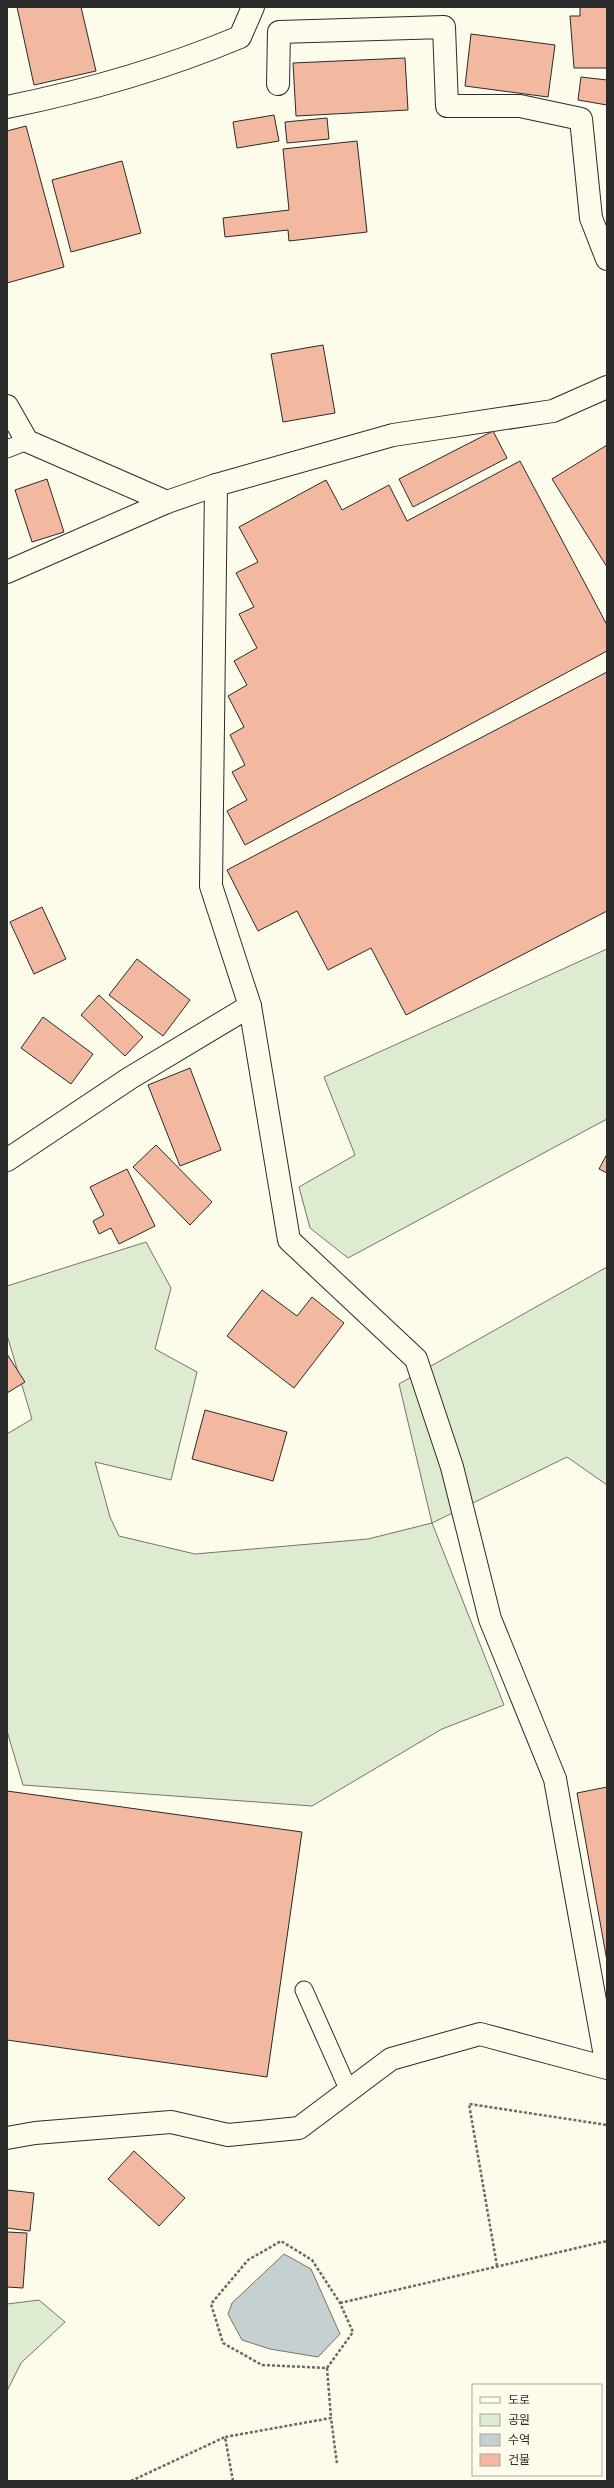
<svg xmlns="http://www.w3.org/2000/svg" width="614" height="2488" viewBox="0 0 614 2488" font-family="Arial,'Noto Sans KR',sans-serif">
<rect width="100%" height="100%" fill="#fdfbea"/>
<g fill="#deebd1" stroke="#74746e">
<path d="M607 949V1119L348 1258 310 1228 299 1187 355 1155 324 1077Z"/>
<path d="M146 1242 171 1288 155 1349 197 1372 171 1480 95 1462 110 1517 119 1536 195 1554 368 1539 432 1523 399 1384 607 1267V1485L567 1457 432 1523 504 1705 442 1729 312 1806 23 1785 7 1731V1434L32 1419 7 1335V1286Z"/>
<path d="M39 2300 65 2322 21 2363 7 2391V2304Z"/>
</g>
<path fill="#c7d0d0" stroke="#74746e" d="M284 2254 311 2269 340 2334 318 2357 270 2349 242 2340 228 2314 232 2303Z"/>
<g fill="#f2b8a0" stroke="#2b2b2b">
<path d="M17 7H81L96 71 34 85Z"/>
<path d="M580 7H607V68H574L570 16H580Z"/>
<path d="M471 34 555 45 548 97 465 86Z"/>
<path d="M405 58 408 110 296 116 293 63Z"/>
<path d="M581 77 607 80V105L578 100Z"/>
<path d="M274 115 279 141 237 148 233 122Z"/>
<path d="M327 118 329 139 287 143 285 122Z"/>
<path d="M26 126 64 267 7 283V131Z"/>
<path d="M357 141 367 232 289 241 288 230 225 237 223 218 289 210 283 149Z"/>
<path d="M122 161 141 233 71 252 52 180Z"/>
<path d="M323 345 335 413 283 422 271 354Z"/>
<path d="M493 431 507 458 413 507 399 479Z"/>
<path d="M607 445V567L552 479Z"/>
<path d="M520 461 607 625V651L245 845 227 811 247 800 232 772 245 765 230 735 244 727 228 696 247 685 234 661 257 648 239 614 254 607 236 573 258 562 239 527 326 480 342 510 389 485 407 521Z"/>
<path d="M47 479 64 532 32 542 15 490Z"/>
<path d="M607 672V911L406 1015 371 948 328 970 297 911 258 931 227 870Z"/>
<path d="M42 907 66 959 34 974 10 922Z"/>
<path d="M137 959 190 1000 163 1036 109 995Z"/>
<path d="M99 995 143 1037 125 1056 81 1015Z"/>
<path d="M43 1017 93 1054 71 1084 21 1048Z"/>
<path d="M190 1068 221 1150 180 1166 148 1085Z"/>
<path d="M156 1145 212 1202 190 1225 133 1167Z"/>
<path d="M607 1154V1173L599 1169Z"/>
<path d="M127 1169 155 1226 119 1244 111 1228 99 1234 93 1221 104 1215 90 1187Z"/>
<path d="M262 1290 297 1316 312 1297 344 1323 294 1388 227 1336Z"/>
<path d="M7 1354 25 1382 7 1393Z"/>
<path d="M205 1410 287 1432 273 1481 192 1459Z"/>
<path d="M607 1787V1961L577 1793Z"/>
<path d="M7 1791 302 1832 267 2077 7 2040Z"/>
<path d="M134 2151 185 2198 159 2226 108 2179Z"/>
<path d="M7 2190 34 2193 30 2231 7 2228Z"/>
<path d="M7 2232 27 2233 23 2288 7 2287Z"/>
</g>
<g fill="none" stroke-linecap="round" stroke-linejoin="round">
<defs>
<g id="lane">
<path d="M7 449 27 441"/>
<path d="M304 1990 349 2091"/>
</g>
<g id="street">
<path d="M278 84 279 32 444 27 447 106H520L581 119 591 218 607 259"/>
<path d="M7 107C86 91 166 68 240 37L253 7"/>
<path d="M7 406 27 441 167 502 216 485 393 435 553 411 607 387"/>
<path d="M7 572 167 502"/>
<path d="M250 1006 289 1240 416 1359 452 1467 490 1619 555 1779 607 2067"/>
<path d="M7 1160 130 1078 250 1006 211 886 216 485"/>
<path d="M7 2138 35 2133 171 2122 228 2135 299 2128 391 2059 480 2034 607 2068"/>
</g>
</defs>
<use href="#lane" stroke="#2b2b2b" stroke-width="19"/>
<use href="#street" stroke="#2b2b2b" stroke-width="24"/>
<g stroke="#6a6964" stroke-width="2.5" stroke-dasharray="3 2" stroke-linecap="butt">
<path d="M497 2266 469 2104 607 2125"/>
<path d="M340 2303 607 2241"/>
<path d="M327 2368 353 2332 340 2303 312 2260 281 2241 248 2260 211 2304 223 2343 262 2365 327 2368 331 2418"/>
<path d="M131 2481 225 2437"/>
<path d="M233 2481 225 2437 331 2418 337 2464"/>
</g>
<use href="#lane" stroke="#fdfbea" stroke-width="17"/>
<use href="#street" stroke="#fdfbea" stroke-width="22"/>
</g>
<rect width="614" height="2488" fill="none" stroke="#2b2b2b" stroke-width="16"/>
<rect x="472" y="2384" width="130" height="92" fill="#fdfbea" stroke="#a9a89e"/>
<rect x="480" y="2397" width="20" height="6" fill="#fdfbea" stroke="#a9a89e"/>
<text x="508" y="2404" font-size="12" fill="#2b2b2b">도로</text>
<rect x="480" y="2414" width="20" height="12" fill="#deebd1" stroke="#a9a89e"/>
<text x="508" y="2424" font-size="12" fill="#2b2b2b">공원</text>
<rect x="480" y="2434" width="20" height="12" fill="#c7d0d0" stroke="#a9a89e"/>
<text x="508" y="2444" font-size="12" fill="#2b2b2b">수역</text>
<rect x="480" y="2454" width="20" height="12" fill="#f2b8a0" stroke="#a9a89e"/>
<text x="508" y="2464" font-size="12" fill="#2b2b2b">건물</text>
</svg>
